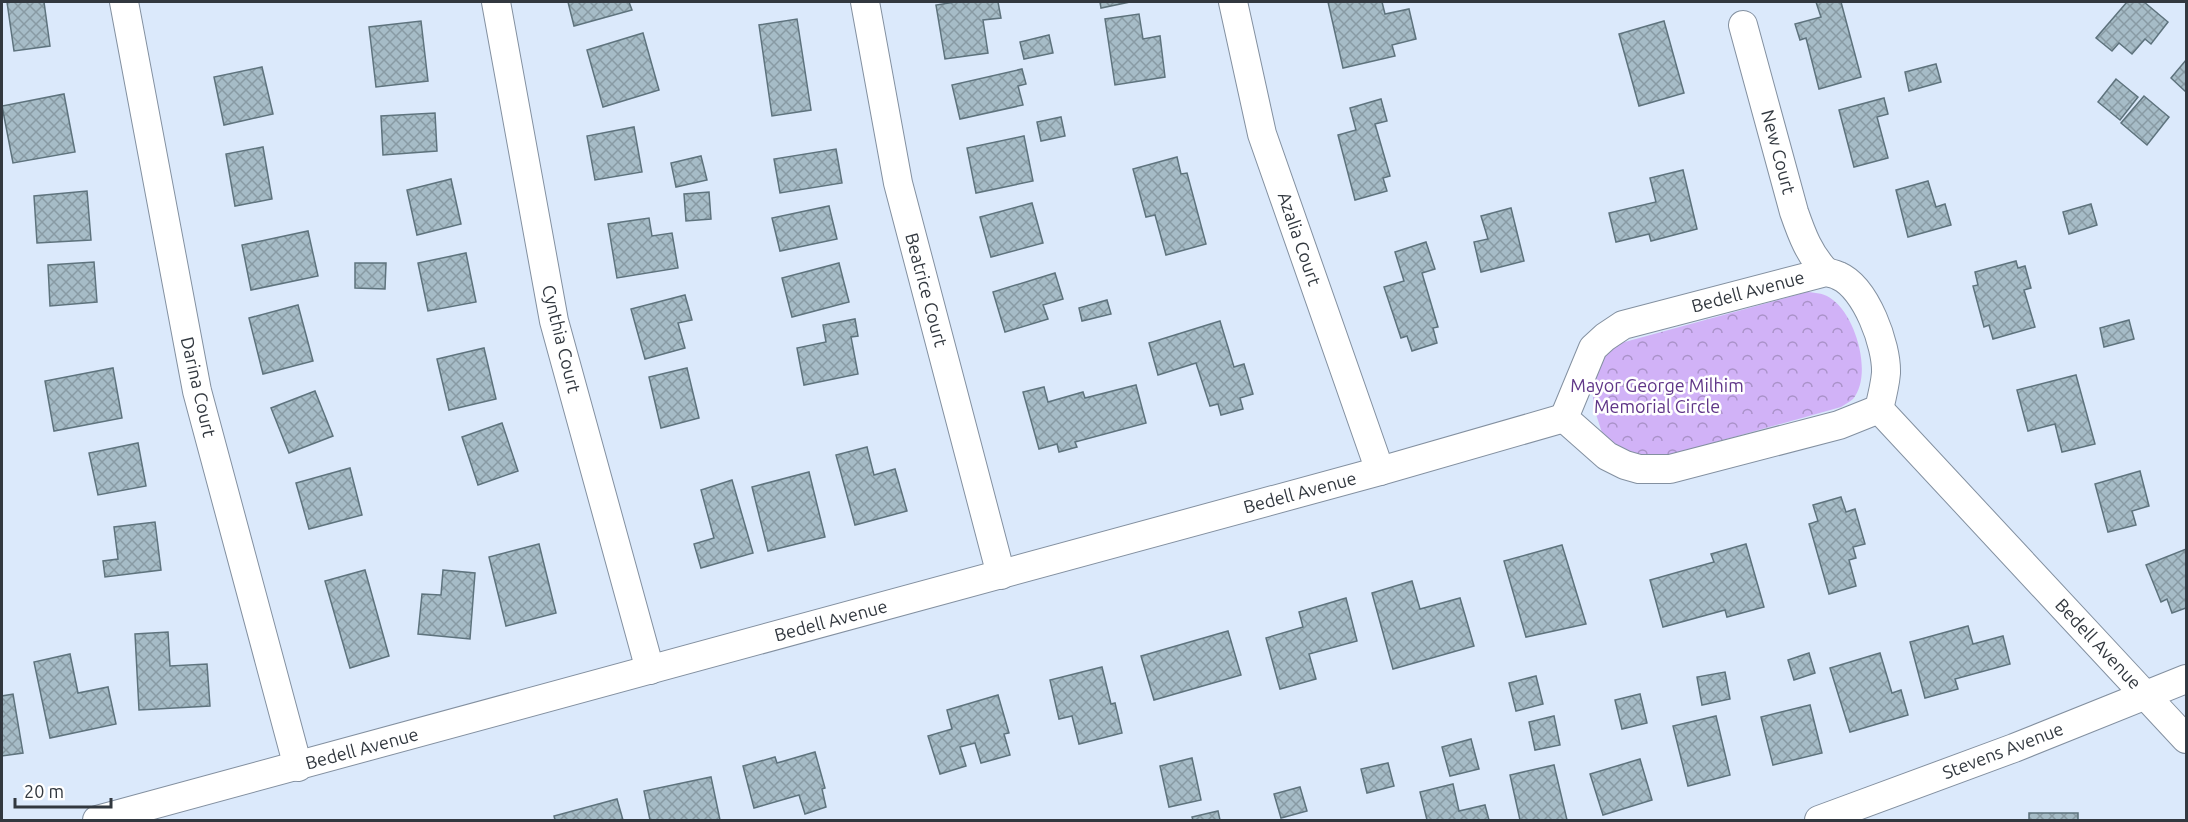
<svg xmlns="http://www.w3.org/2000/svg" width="2188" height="822" viewBox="0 0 2188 822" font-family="Ubuntu,sans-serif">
<defs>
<pattern id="forest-crowns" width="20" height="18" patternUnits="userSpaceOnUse" patternTransform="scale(1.5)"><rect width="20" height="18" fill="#d1b2f7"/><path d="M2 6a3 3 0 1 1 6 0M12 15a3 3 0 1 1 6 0" fill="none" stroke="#aa92c9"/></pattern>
<pattern id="building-cross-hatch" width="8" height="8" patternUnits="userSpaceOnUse" patternTransform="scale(1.5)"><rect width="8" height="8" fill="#a6bcc7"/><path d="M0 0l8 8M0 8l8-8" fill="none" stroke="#889aa3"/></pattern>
</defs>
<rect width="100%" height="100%" fill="#dbe9fb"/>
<path fill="url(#forest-crowns)" d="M1807 292C1817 293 1825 293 1833 300 1856 317 1873 375 1853 399 1850 402 1845 404 1841 407L1659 458 1638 460 1605 442 1594 408 1592 387 1607 351 1621 343Z"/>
<g fill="url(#building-cross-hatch)" stroke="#5e737d" stroke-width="1.5">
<path d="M7 2H44L50 46 14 51Z"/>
<path d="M568 2H629L632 10 574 26Z"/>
<path d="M955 2H998L1001 18 983 20 988 53 945 59 936 5Z"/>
<path d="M1100 2H1130L1101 8Z"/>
<path d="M1328 2H1382L1385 14 1409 9 1416 39 1392 45 1395 56 1343 68Z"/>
<path d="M1816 2H1841L1861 77 1819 89 1806 38 1800 40 1795 24 1821 17Z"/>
<path d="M2127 2H2144L2168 22 2151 44 2145 39 2132 54 2119 43 2112 51 2096 38Z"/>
<path d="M1139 14 1143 39 1160 36 1165 77 1115 85 1105 19Z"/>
<path d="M797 19 811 110 772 116 759 25Z"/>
<path d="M421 21 428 81 376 87 369 27Z"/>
<path d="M1664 21 1684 93 1639 106 1619 34Z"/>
<path d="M643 33 659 90 603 107 587 50Z"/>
<path d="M1049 35 1053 53 1024 59 1020 42Z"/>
<path d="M2186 60V92L2171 78Z"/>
<path d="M1936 64 1941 82 1909 91 1905 72Z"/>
<path d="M262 67 273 114 224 125 214 77Z"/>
<path d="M1022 69 1026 84 1018 86 1023 105 960 119 952 85Z"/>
<path d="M2116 79 2138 97 2120 120 2098 102Z"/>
<path d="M64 94 75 152 13 163 2 106Z"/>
<path d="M2144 96 2169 117 2147 145 2121 123Z"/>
<path d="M1884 98 1888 114 1877 117 1888 158 1854 167 1839 110Z"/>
<path d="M1381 99 1387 121 1375 124 1390 176 1383 178 1387 191 1355 200 1338 135 1356 130 1350 108Z"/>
<path d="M435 113 437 151 383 155 381 116Z"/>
<path d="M1061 117 1065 136 1041 141 1037 122Z"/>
<path d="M634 127 642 172 595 180 587 136Z"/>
<path d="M1024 136 1033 181 976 193 967 148Z"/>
<path d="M263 147 272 199 235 206 226 154Z"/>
<path d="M836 149 842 183 780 193 774 159Z"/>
<path d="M701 156 707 180 676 187 671 163Z"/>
<path d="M1177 157 1181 174 1187 173 1206 244 1166 255 1155 215 1146 217 1133 169Z"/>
<path d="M1683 170 1697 229 1651 241 1649 234 1616 242 1609 213 1656 202 1650 178Z"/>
<path d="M451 179 461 224 417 235 407 190Z"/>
<path d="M1928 181 1936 207 1945 204 1951 225 1908 237 1896 190Z"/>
<path d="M87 191 91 240 37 243 34 196Z"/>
<path d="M709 192 711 219 686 221 684 194Z"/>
<path d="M1032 203 1043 243 991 257 980 217Z"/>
<path d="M2091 204 2097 225 2069 234 2063 212Z"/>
<path d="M829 206 837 239 780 251 772 218Z"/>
<path d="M1511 208 1524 261 1481 272 1474 242 1488 239 1481 216Z"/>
<path d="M649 218 652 236 672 233 678 268 617 278 608 224Z"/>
<path d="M308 231 318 276 251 290 242 245Z"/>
<path d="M1426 242 1435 269 1422 273 1438 327 1433 328 1437 343 1412 351 1407 336 1401 338 1384 287 1404 281 1395 252Z"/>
<path d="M466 253 476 302 428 311 418 263Z"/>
<path d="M2016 261 2018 268 2025 266 2031 288 2024 290 2035 327 1993 339 1989 325 1984 327 1973 286 1978 285 1975 272Z"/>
<path d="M94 262 97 302 50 306 48 265Z"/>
<path d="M355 263H386L385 289 355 288Z"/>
<path d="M839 263 849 302 792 317 782 278Z"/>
<path d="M1055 273 1063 299 1043 305 1048 319 1005 332 993 292Z"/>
<path d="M685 295 692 320 678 323 685 348 645 359 631 309Z"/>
<path d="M1107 300 1111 314 1082 321 1079 308Z"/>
<path d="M298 305 313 361 263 374 249 318Z"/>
<path d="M855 319 858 336 851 337 858 374 804 385 797 348 826 342 823 325Z"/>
<path d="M2129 320 2134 339 2104 347 2100 328Z"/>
<path d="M1220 321 1234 367 1244 364 1253 394 1240 398 1243 409 1221 415 1218 404 1210 406 1196 363 1158 375 1149 343Z"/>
<path d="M484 348 496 399 449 410 437 359Z"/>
<path d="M113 368 122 418 54 431 45 381Z"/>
<path d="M687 368 699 418 661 428 649 377Z"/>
<path d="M2076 375 2095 444 2062 452 2055 424 2028 431 2017 390Z"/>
<path d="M1136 385 1146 423 1075 442 1077 447 1059 452 1057 444 1039 449 1023 392 1044 387 1048 402 1083 392 1085 398Z"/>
<path d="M315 391 333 436 289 453 271 408Z"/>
<path d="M502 423 518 471 478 485 462 437Z"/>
<path d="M138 443 146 486 98 495 89 453Z"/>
<path d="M867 447 874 475 895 469 907 511 855 525 836 455Z"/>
<path d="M350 468 362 515 309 529 296 483Z"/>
<path d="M2140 471 2149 506 2132 511 2136 525 2108 532 2095 484Z"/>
<path d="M809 472 825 537 768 551 752 487Z"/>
<path d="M732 480 753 553 701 568 694 544 714 538 701 490Z"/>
<path d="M1841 497 1846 512 1855 509 1865 544 1853 547 1856 558 1849 560 1856 586 1829 594 1809 524 1818 521 1813 505Z"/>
<path d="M155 522 161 570 105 577 103 561 118 559 114 527Z"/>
<path d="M539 544 556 613 506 626 489 557Z"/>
<path d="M1746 544 1764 607 1727 617 1725 610 1663 627 1650 580 1714 562 1711 554Z"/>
<path d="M1562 545 1586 624 1526 637 1504 561Z"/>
<path d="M2186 549V608L2172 613 2167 599 2161 602 2146 565Z"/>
<path d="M365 570 389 656 350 668 325 581Z"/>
<path d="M443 570 475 573 470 639 418 634 422 594 441 595Z"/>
<path d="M1412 581 1420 609 1460 598 1474 646 1393 669 1372 593Z"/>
<path d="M1346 598 1357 641 1309 654 1316 679 1280 689 1266 638 1303 627 1299 612Z"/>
<path d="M1968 626 1973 644 2003 636 2010 664 1955 679 1958 689 1925 698 1910 642Z"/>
<path d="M1228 631 1241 675 1154 700 1141 656Z"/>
<path d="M168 632 170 666 207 664 210 706 139 710 135 634Z"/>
<path d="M1809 653 1815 673 1794 680 1788 660Z"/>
<path d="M1880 653 1892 693 1901 690 1908 715 1850 732 1830 668Z"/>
<path d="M70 654 78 693 108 687 116 724 50 738 34 662Z"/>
<path d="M1102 667 1111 704 1115 703 1122 733 1079 744 1072 716 1059 719 1050 680Z"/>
<path d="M1725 672 1730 699 1702 705 1697 677Z"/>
<path d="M1536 676 1543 704 1516 711 1509 683Z"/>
<path d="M13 694 23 753 2 756V696Z"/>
<path d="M1640 694 1647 723 1622 729 1615 700Z"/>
<path d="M998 695 1009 733 1004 734 1010 755 981 763 975 743 960 747 966 766 940 774 928 736 952 729 947 710Z"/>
<path d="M1810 705 1822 753 1773 765 1761 717Z"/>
<path d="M1554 716 1560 745 1535 750 1529 722Z"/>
<path d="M1716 716 1730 775 1688 786 1673 726Z"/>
<path d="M1471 739 1479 769 1450 776 1442 747Z"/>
<path d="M815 752 825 788 822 789 826 807 805 814 799 795 754 808 743 766 775 757 777 763Z"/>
<path d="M1192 758 1201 800 1169 807 1160 766Z"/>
<path d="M1640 759 1652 800 1603 815 1590 774Z"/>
<path d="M1388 763 1394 786 1367 793 1361 769Z"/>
<path d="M1554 765 1567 820H1520L1510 775Z"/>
<path d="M711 777 720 820H650L644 791Z"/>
<path d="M1453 784 1459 811 1485 805 1489 820H1427L1420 792Z"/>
<path d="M1300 787 1307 811 1281 818 1274 794Z"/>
<path d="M617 799 623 820H555L554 816Z"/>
<path d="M1218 811 1220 820H1193L1192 817Z"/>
<rect x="2029" y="813" width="49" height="7"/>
</g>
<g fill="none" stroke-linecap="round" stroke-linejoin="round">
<defs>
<g id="minor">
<path d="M124 2 197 391 298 767"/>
<path d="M496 2 554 321 650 670"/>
<path d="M865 2 898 183 1001 575"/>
<path d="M1233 2 1262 134 1380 471"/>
<path d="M1743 25 1794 212C1802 235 1809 254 1826 272"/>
<path d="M1826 272C1830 273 1835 274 1839 276 1866 288 1887 345 1886 373 1885 385 1882 397 1879 409L1839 425 1670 469H1639L1625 465 1607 456 1564 418 1593 348 1605 337 1623 325Z"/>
<path d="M1879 409 2186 739"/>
<path d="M97 820 1380 471 1564 418"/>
<path d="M1819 820 2014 748 2186 679"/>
</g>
</defs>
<use href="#minor" stroke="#8390a0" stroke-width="30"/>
<use href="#minor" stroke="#fff" stroke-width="28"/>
</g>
<g text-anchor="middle" stroke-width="5" stroke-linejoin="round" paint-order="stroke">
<g font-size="18" fill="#32383f" stroke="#fff">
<text transform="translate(1778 152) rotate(75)" y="6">New Court</text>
<text transform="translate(1299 239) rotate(71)" y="6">Azalia Court</text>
<text transform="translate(926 290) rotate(75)" y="6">Beatrice Court</text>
<text transform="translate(1748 292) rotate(-15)" y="6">Bedell Avenue</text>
<text transform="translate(561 339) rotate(76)" y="6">Cynthia Court</text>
<text transform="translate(198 387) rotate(77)" y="6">Darina Court</text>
<text transform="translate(1300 493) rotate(-15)" y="6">Bedell Avenue</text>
<text transform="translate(831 621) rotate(-15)" y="6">Bedell Avenue</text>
<text transform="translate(2098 644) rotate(47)" y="6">Bedell Avenue</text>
<text transform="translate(362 749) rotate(-15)" y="6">Bedell Avenue</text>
<text transform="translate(2003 751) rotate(-21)" y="6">Stevens Avenue</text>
</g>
<g font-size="18" fill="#603688" stroke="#fff">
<text x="1657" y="392">Mayor George Milhim<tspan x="1657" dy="21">Memorial Circle</tspan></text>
</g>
</g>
<rect width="2188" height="822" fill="none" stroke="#32383f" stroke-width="6"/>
<path d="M15 798v9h96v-9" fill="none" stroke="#32383f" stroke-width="3"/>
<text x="24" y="798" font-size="18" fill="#32383f" stroke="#ffffff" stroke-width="4.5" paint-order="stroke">20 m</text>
</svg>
